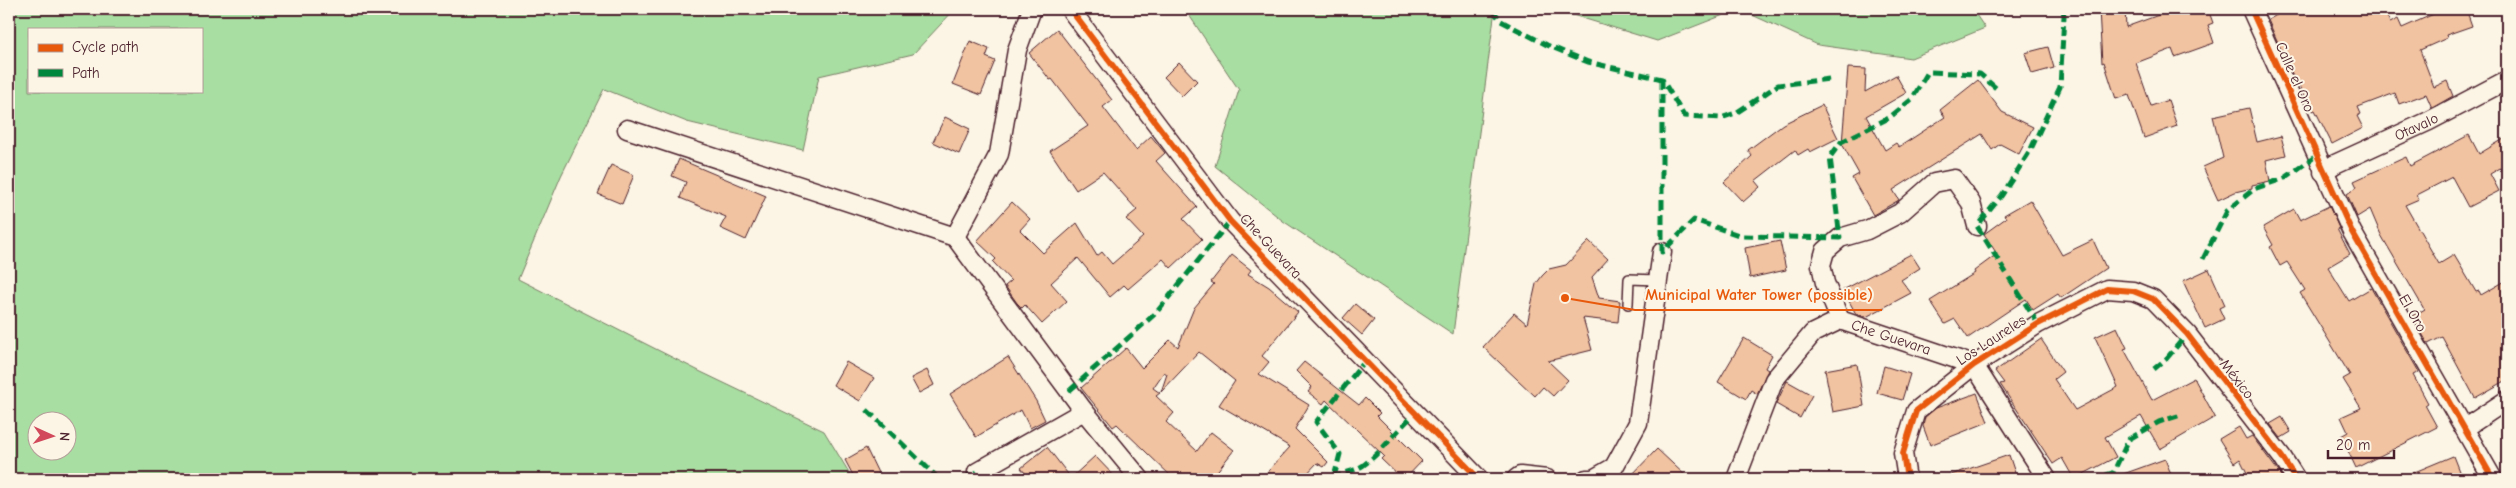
<svg xmlns="http://www.w3.org/2000/svg" width="2516" height="488" viewBox="0 0 2516 488" font-family="'Comic Neue',sans-serif">
<rect width="100%" height="100%" fill="#fcf5e5"/>
<filter id="ink" filterUnits="userSpaceOnUse"><feTurbulence type="fractalNoise" baseFrequency=".02" numOctaves="2"/><feDisplacementMap in="SourceGraphic" scale="10" xChannelSelector="R" yChannelSelector="G"/><feConvolveMatrix kernelMatrix="1 2 1 2 8 2 1 2 1" color-interpolation-filters="sRGB"/></filter>
<g filter="url(#ink)">
<g fill="#a8dea1" stroke="#797e66" fill-rule="evenodd">
<path d="M9 9H955L913 54 819 76 803 150 687 122 604 89 561 176 518 279 701 372 824 431 853 479H9ZM29 29H201V91H29ZM68 420V450H38V420Z"/>
<path d="M1185 9H1495L1453 334 1283 221 1215 166 1239 90Z"/>
<path d="M1553 9H1972L1985 28 1911 58 1818 45 1739 9 1657 41Z"/>
</g>
<g fill="#f2c3a1" stroke="#4a1f2b">
<path d="M2099 9H2125L2126 27 2175 9H2208L2213 23 2208 25 2214 43 2175 57 2172 49 2136 63 2151 106 2168 100 2177 126 2144 138 2129 95 2116 99 2104 62 2102 63Z"/>
<path d="M2287 9H2384L2390 23 2398 19 2402 28 2445 9H2466L2472 26 2446 35 2447 38 2420 50 2434 87 2447 81 2453 96 2432 108 2426 94 2399 104 2395 93 2358 107 2361 114 2357 116 2363 128 2332 144 2315 110 2313 111 2290 70 2268 20Z"/>
<path d="M1057 29 1112 100 1103 107 1136 150 1151 136 1165 153 1156 161 1197 207 1183 219 1202 239 1171 268 1163 259 1128 289 1124 285 1110 297 1078 258 1051 283 1067 301 1042 324 1025 305 1022 308 1017 303 1005 286 1011 281 993 262 996 259 977 241 1012 202 1030 219 1020 230 1043 253 1077 223 1097 256 1102 252 1112 264 1143 237 1126 219 1137 210 1103 172 1076 190 1050 151 1088 126 1052 79 1050 80 1029 53Z"/>
<path d="M970 41 989 49 986 57 995 61 981 95 953 84Z"/>
<path d="M2048 47 2054 68 2032 74 2025 53Z"/>
<path d="M1179 62 1197 81 1182 96 1164 77Z"/>
<path d="M1848 68 1866 69 1865 92 1896 75 1906 93 1866 116 1885 150 1896 143 1899 147 1945 117 1940 110 1978 80 2002 112 2033 127 2019 154 2000 144 1992 150 1982 134 1893 190 1899 200 1873 215 1852 178 1859 174 1842 144Z"/>
<path d="M1822 105 1838 138 1810 152 1808 149 1798 155 1795 150 1755 181 1760 187 1743 202 1724 182 1752 156 1748 150 1783 124Z"/>
<path d="M2249 108 2257 142 2281 136 2286 155 2266 160 2270 181 2252 185V188L2235 192 2218 200 2203 167 2223 158 2213 116Z"/>
<path d="M945 117 970 129 959 154 933 142Z"/>
<path d="M2469 135 2479 154 2507 137V164L2490 174 2499 191 2468 207 2452 177 2417 195 2419 199 2405 205 2439 264 2454 255 2476 292 2479 291 2481 295 2507 280V380L2475 398 2442 337 2428 344 2412 316 2424 309 2381 235 2370 209 2357 217 2347 194 2357 187 2354 181 2406 157 2410 166Z"/>
<path d="M679 159 766 196 746 240 720 228 726 217 680 198 686 182 672 176Z"/>
<path d="M611 165 634 175 622 204 598 194Z"/>
<path d="M2030 200 2062 255 2093 240 2106 268 2061 298 2058 294 2033 310 2026 299 1968 338 1955 319 1945 324 1930 301 1975 273 1974 271 1997 254 1984 234 2006 218 2004 215Z"/>
<path d="M2329 206 2339 228 2337 229 2350 254 2328 267 2349 301 2371 288 2419 372 2413 375 2428 403 2425 405 2437 427 2356 468 2341 436 2348 432 2341 417 2361 408 2343 379 2350 375 2300 293 2305 290 2287 262 2280 266 2270 247 2273 245 2263 227 2294 209 2300 220Z"/>
<path d="M1589 241 1608 259 1592 277 1599 298 1620 301 1618 322 1583 318 1592 350 1548 361 1568 380 1553 396 1543 387 1535 396 1483 347 1514 313 1527 324 1536 284 1542 276 1549 269 1566 265Z"/>
<path d="M1780 241 1786 270 1750 278 1745 248Z"/>
<path d="M1911 254 1920 268 1901 280 1911 293 1866 317 1856 314 1843 290Z"/>
<path d="M1232 255 1251 270 1248 274 1269 287 1298 312 1262 356 1269 362 1259 374 1309 405 1295 429 1328 462 1324 467 1317 463 1302 479H1261L1290 447 1219 405 1235 381 1199 352 1161 392 1167 374 1164 372 1153 388 1160 393 1156 396 1174 413 1166 422 1197 451 1211 432 1234 450 1211 479H1174L1117 424 1113 427 1081 388 1126 348 1142 368 1170 340 1178 347 1194 308 1214 284 1211 282Z"/>
<path d="M2209 269 2225 305 2219 308 2224 319 2205 328 2183 281Z"/>
<path d="M1355 304 1374 320 1362 335 1343 318Z"/>
<path d="M2117 327 2127 348 2124 349 2152 400 2194 378 2215 417 2160 449 2141 416 2105 437 2116 457 2074 479 2062 458 2053 464 2000 384 2004 383 1995 371 2041 339 2063 372 2054 379 2075 410 2118 387 2095 337Z"/>
<path d="M1744 338 1772 355 1765 368 1768 370 1757 394 1751 390 1746 399 1718 382Z"/>
<path d="M1008 357 1036 401 1045 420 1030 428 1021 410 976 437 950 394Z"/>
<path d="M846 362 874 378 860 401 833 385Z"/>
<path d="M1304 362 1359 405 1365 398 1380 413 1377 416 1422 461 1405 479H1402L1381 459 1384 456 1326 400 1323 404 1308 392 1312 387 1296 371Z"/>
<path d="M1857 364 1864 406 1833 412 1825 370Z"/>
<path d="M1884 366 1910 374 1902 400 1877 393Z"/>
<path d="M927 370 934 385 919 393 911 378Z"/>
<path d="M1787 381 1812 395 1800 418 1776 404Z"/>
<path d="M1977 393 1988 422 1930 445 1923 426 1925 417 1936 408Z"/>
<path d="M2282 417 2291 432 2281 438 2270 424Z"/>
<path d="M2239 427 2246 439 2252 436 2284 479H2250L2240 459 2234 463 2219 439Z"/>
<path d="M1047 447 1071 478 1095 456 1117 479H1030L1021 468Z"/>
<path d="M866 448 881 479H855L845 460Z"/>
<path d="M1657 449 1689 479H1628Z"/>
<path d="M2009 455 2017 479H1948V476Z"/>
<path d="M2453 456 2462 479H2398Z"/>
<path d="M2165 459 2173 479H2116L2115 477Z"/>
</g>
<g fill="none" stroke-linecap="round" stroke-linejoin="round">
<defs>
<path id="lane" d="M1628 304 1629 279 1658 280"/>
<g id="street">
<path d="M1070 9 1230 221 1479 479"/>
<path d="M2251 9 2352 232 2493 479"/>
<path d="M627 129 955 237"/>
<path id="s1" d="M2323 172 2335 164 2429 121 2507 80"/>
<path d="M955 237 1084 411 1140 479"/>
<path d="M955 237 999 154 1017 50 1032 9"/>
<path d="M1840 320 1825 283 1821 265 1825 251 1840 238 1867 230 1900 213 1934 183 1954 179 1971 203 1977 226"/>
<path d="M2465 428 2507 400"/>
<path d="M977 472 1084 411"/>
<path d="M1516 479 1520 476 1547 479"/>
<path d="M1586 479H1593L1614 467 1638 423 1662 252"/>
<path id="s2" d="M1736 479 1774 380 1813 333 1840 320 1974 365 2047 479"/>
<path d="M1907 479 1903 453 1916 411 1974 365 2038 324 2107 289 2133 291 2153 299 2187 334 2282 457 2296 479"/>
</g>
</defs>
<use href="#lane" stroke="#4a1f2b" stroke-width="12"/>
<use href="#street" stroke="#4a1f2b" stroke-width="21"/>
<use href="#lane" stroke="#fcf5e5" stroke-width="9"/>
<use href="#street" stroke="#fcf5e5" stroke-width="18"/>
<g stroke="#00873e" stroke-width="5" stroke-dasharray="10 5" stroke-linecap="butt">
<path d="M1492 9 1501 21 1547 45 1588 62 1662 79 1684 116 1721 118 1736 113 1778 85 1830 79"/>
<path d="M1662 79V252L1694 220 1742 236 1840 238 1830 157 1841 142 1889 118 1912 99 1928 72 1980 74 1997 89"/>
<path d="M2203 259 2227 211 2254 189 2285 178 2316 156"/>
<path d="M2038 324 1977 226 2002 195 2030 151 2060 87 2064 16 2063 9"/>
<path d="M2154 369 2167 358 2187 334"/>
<path d="M1069 391 1156 313 1230 221"/>
<path d="M867 410 939 479"/>
<path d="M1334 477 1340 454 1316 422 1365 361"/>
<path d="M962 479 977 472"/>
<path d="M1332 479C1342 472 1355 472 1365 464 1384 450 1397 429 1415 414"/>
<path d="M2091 479 2113 473 2129 439 2159 422 2181 415"/>
</g>
<defs>
<g id="cycleway">
<path d="M1070 9 1230 221 1479 479"/>
<path d="M2251 9 2352 232 2493 479"/>
<path d="M1907 479 1903 453 1916 411 1974 365 2038 324 2107 289 2133 291 2153 299 2187 334 2282 457 2296 479"/>
</g>
</defs>
<use href="#cycleway" stroke="#fcf5e5" stroke-width="9"/>
<use href="#cycleway" stroke="#e8590c" stroke-width="6"/>
</g>
</g>
<g text-anchor="middle" stroke-width="4" stroke-linejoin="round" paint-order="stroke">
<g font-size="15" fill="#4a1f2b" stroke="#fcf5e5">
<text transform="translate(2295 77) rotate(66)" y="5">Calle el Oro</text>
<text dy="5" stroke="none"><textPath href="#s1" startOffset="104">Otavalo</textPath></text>
<text transform="translate(1271 246) rotate(47)" y="5">Che Guevara</text>
<text transform="translate(2413 313) rotate(60)" y="5">El Oro</text>
<text dy="5" stroke="none"><textPath href="#s2" startOffset="251">Che Guevara</textPath></text>
<text transform="translate(1991 340) rotate(-33)" y="5">Los Laureles</text>
<text transform="translate(2237 379) rotate(52)" y="5">México</text>
</g>
</g>
<path fill="none" stroke="#e8590c" stroke-width="2" d="M1565 298L1635 310H1882"/>
<circle fill="#e8590c" stroke="#fcf5e5" stroke-width="2" cx="1565" cy="298" r="5"/>
<g font-size="16" text-anchor="middle" font-weight="bold" fill="#e8590c" stroke="#fcf5e5" stroke-width="4" stroke-linejoin="round" paint-order="stroke">
<text x="1759" y="300">Municipal Water Tower (possible)</text>
</g>
<rect width="2516" height="488" fill="none" stroke="#fcf5e5" stroke-width="30"/>
<rect x="15" y="15" width="2486" height="458" fill="none" stroke="#4a1f2b" stroke-width="2" filter="url(#ink)"/>
<rect x="28" y="28" width="175" height="65" fill="#fcf5e5" stroke="#b59f9b"/>
<rect x="38" y="44" width="25" height="8" fill="#e8590c" stroke="#b59f9b"/>
<text x="72" y="52" font-size="15" fill="#4a1f2b">Cycle path</text>
<rect x="38" y="69" width="25" height="8" fill="#00873e" stroke="#b59f9b"/>
<text x="72" y="78" font-size="15" fill="#4a1f2b">Path</text>
<g transform="translate(52 436) rotate(93)"><circle r="24" fill="#fcf5e5" stroke="#b59f9b"/>
<path d="M0-4L9 19L0 12L-9 19Z" fill="#d1495b"/>
<text y="-8" font-size="14" font-weight="bold" text-anchor="middle" fill="#4a1f2b">N</text>
</g>
<path d="M2328 450v8h66v-8" fill="none" stroke="#4a1f2b" stroke-width="2.5"/>
<text x="2336" y="450" font-size="15" fill="#4a1f2b" stroke="#fcf5e5" stroke-width="4" paint-order="stroke">20 m</text>
</svg>
